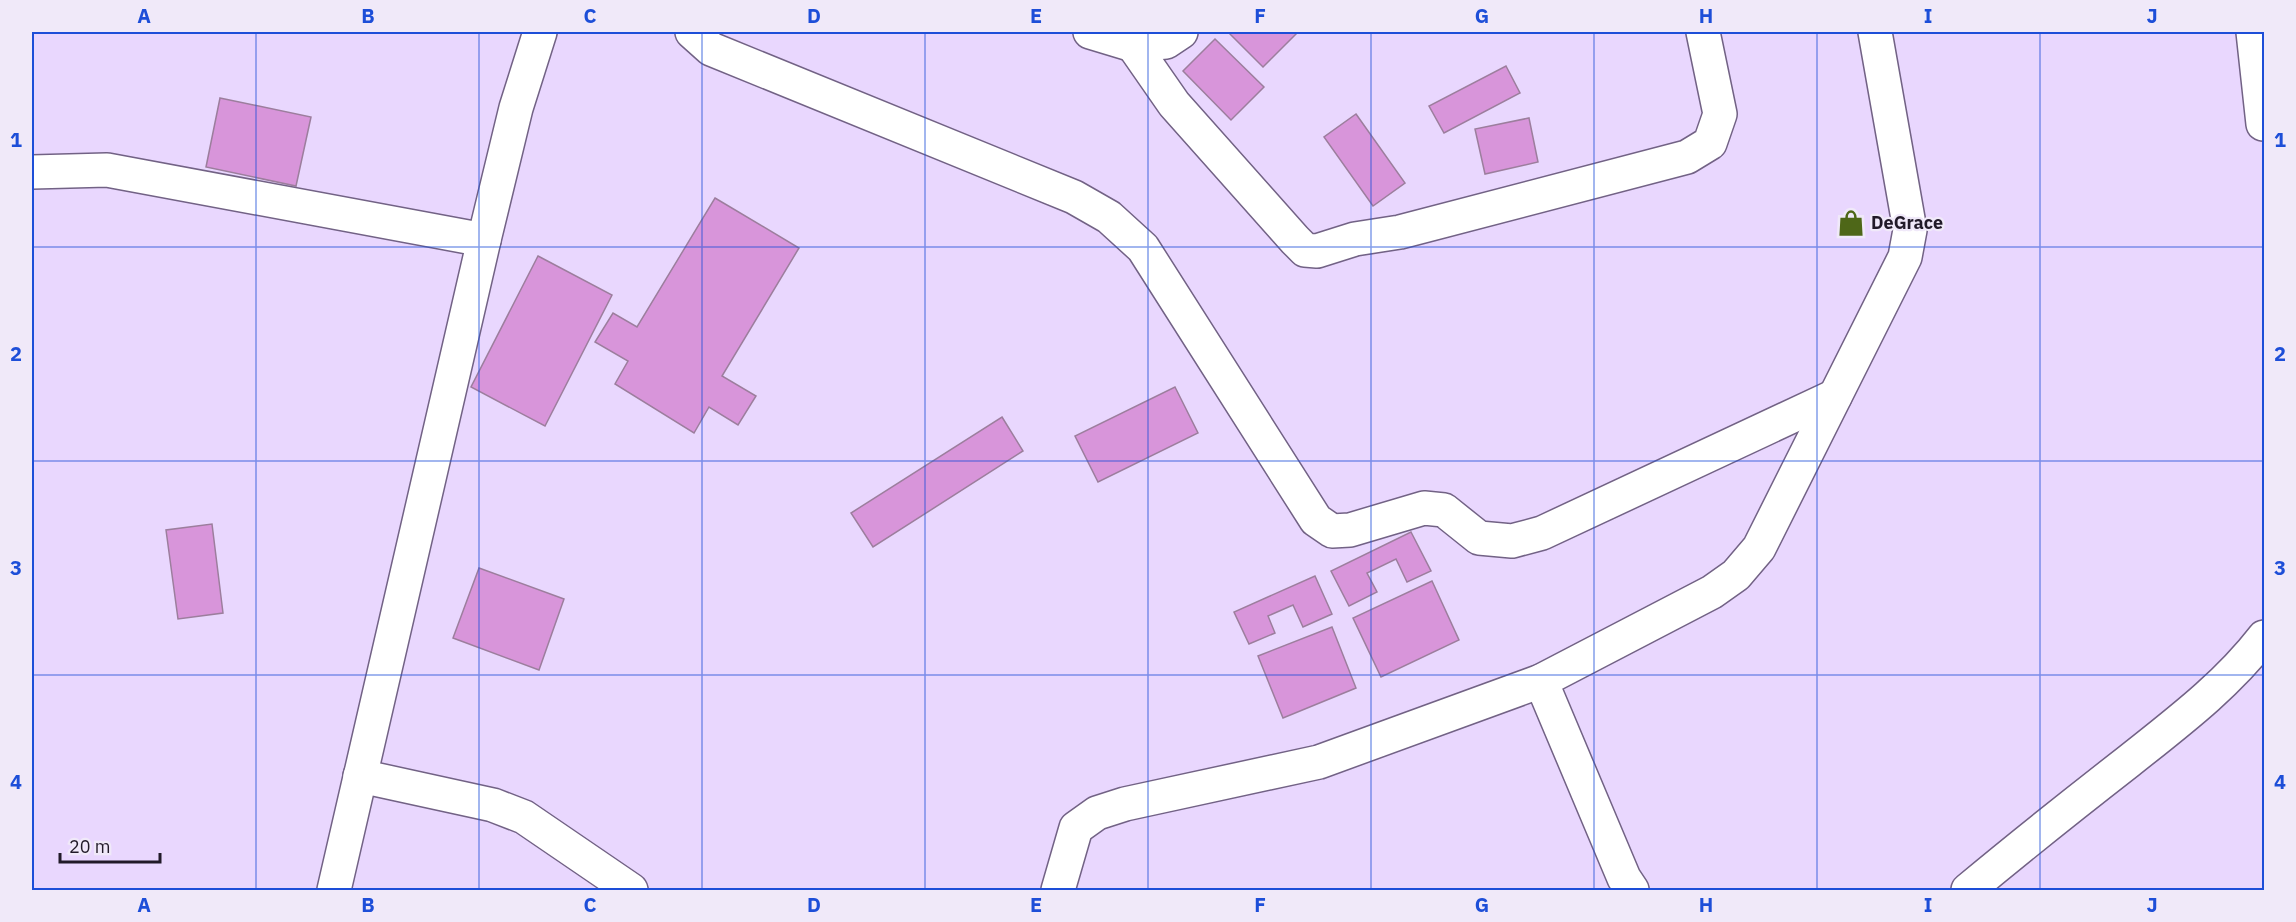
<svg xmlns="http://www.w3.org/2000/svg" width="2296" height="922" viewBox="0 0 2296 922" font-family="'IBM Plex Sans',sans-serif">
<rect width="100%" height="100%" fill="#e9d7fe"/>
<g fill="#d895da" stroke="#9c7e9d" stroke-width="1.5">
<path d="M1232 32H1298L1263 67 1230 34Z"/>
<path d="M1215 39 1264 87 1231 120 1183 71Z"/>
<path d="M1506 66 1520 93 1444 133 1429 106Z"/>
<path d="M220 98 311 117 296 186 206 167Z"/>
<path d="M1356 114 1405 183 1373 206 1324 137Z"/>
<path d="M1529 118 1538 162 1485 174 1475 129Z"/>
<path d="M715 198 799 248 722 376 756 396 738 425 709 407 694 433 615 384 628 361 595 342 613 313 637 327Z"/>
<path d="M538 256 612 295 545 426 471 387Z"/>
<path d="M1175 387 1198 433 1098 482 1075 436Z"/>
<path d="M1002 417 1023 451 873 547 851 513Z"/>
<path d="M212 524 223 613 178 619 166 530Z"/>
<path d="M1411 532 1431 571 1407 582 1396 559 1367 573 1377 592 1349 606 1331 571Z"/>
<path d="M479 568 564 599 539 670 453 638Z"/>
<path d="M1315 576 1332 614 1303 627 1293 605 1268 616 1275 633 1249 644 1234 612Z"/>
<path d="M1432 581 1459 640 1381 677 1353 618Z"/>
<path d="M1332 627 1356 688 1283 718 1258 656Z"/>
</g>
<g fill="none" stroke-linecap="round" stroke-linejoin="round">
<defs>
<g id="minor">
<path d="M692 32 711 49 1074 197 1109 217 1143 248 1316 520 1332 531 1350 530 1424 508 1444 510 1479 538 1512 541 1542 533 1835 396"/>
<path d="M1090 32 1133 45 1166 42 1181 32"/>
<path d="M2253 32 2263 124"/>
<path d="M1133 45 1174 104 1295 240 1305 250 1317 251 1355 239 1400 232 1687 157 1710 143 1720 114 1703 32"/>
<path d="M32 172 107 170 484 240"/>
<path d="M1541 681 1624 878 1632 890"/>
<path d="M360 776 493 805 524 817 631 890"/>
<path d="M334 890 484 240 516 108 540 32"/>
<path d="M1058 890 1076 828 1097 813 1125 804 1319 762 1541 681 1712 592 1736 575 1759 548 1905 257 1910 230 1875 32"/>
<path d="M1968 890C2021 846 2075 803 2129 761 2178 722 2226 686 2264 637"/>
</g>
</defs>
<use href="#minor" stroke="#726285" stroke-width="36"/>
<use href="#minor" stroke="#fff" stroke-width="33"/>
</g>
<path fill="none" stroke="#1d4ed8" stroke-width="1.5" stroke-opacity="0.55" d="M256 32V890M479 32V890M702 32V890M925 32V890M1148 32V890M1371 32V890M1594 32V890M1817 32V890M2040 32V890M32 247H2264M32 461H2264M32 675H2264"/>
<defs>
<symbol id="shop-bare" viewBox="-9 -9 18 18"><path d="M-5-2.5h2.3a2.7 3.5 0 0 1 5.4 0H5L5.5 6h-11ZM-1.5-2.5h3a1.5 2.3 0 0 0-3 0Z" fill="#4e6718" stroke="#f0e9f9" stroke-width="2.5" paint-order="stroke"/></symbol>
</defs>
<g fill-rule="evenodd">
<use href="#shop-bare" x="1832" y="204" width="38" height="38"/>
</g>
<g text-anchor="middle" stroke-width="4.5" stroke-linejoin="round" paint-order="stroke">
<g font-size="18" font-weight="bold" fill="#211a28" stroke="#f0e9f9" text-anchor="start">
<text x="1871" y="229">DeGrace</text>
</g>
</g>
<rect width="2296" height="922" fill="none" stroke="#f0e9f9" stroke-width="66"/>
<path d="M60 853v9h100v-9" fill="none" stroke="#211a28" stroke-width="3"/>
<text x="69" y="853" font-size="18" fill="#211a28" stroke="#f0e9f9" stroke-width="4.5" paint-order="stroke">20 m</text>
<rect x="33" y="33" width="2230" height="856" fill="none" stroke="#1d4ed8" stroke-width="2"/>
<g font-size="20" text-anchor="middle" font-weight="bold" fill="#1d4ed8">
<text x="144" y="23">A</text>
<text x="368" y="23">B</text>
<text x="590" y="23">C</text>
<text x="814" y="23">D</text>
<text x="1036" y="23">E</text>
<text x="1260" y="23">F</text>
<text x="1482" y="23">G</text>
<text x="1706" y="23">H</text>
<text x="1928" y="23">I</text>
<text x="2152" y="23">J</text>
<text x="16" y="147">1</text>
<text x="2280" y="147">1</text>
<text x="16" y="361">2</text>
<text x="2280" y="361">2</text>
<text x="16" y="575">3</text>
<text x="2280" y="575">3</text>
<text x="16" y="789">4</text>
<text x="2280" y="789">4</text>
<text x="144" y="912">A</text>
<text x="368" y="912">B</text>
<text x="590" y="912">C</text>
<text x="814" y="912">D</text>
<text x="1036" y="912">E</text>
<text x="1260" y="912">F</text>
<text x="1482" y="912">G</text>
<text x="1706" y="912">H</text>
<text x="1928" y="912">I</text>
<text x="2152" y="912">J</text>
</g>
</svg>
